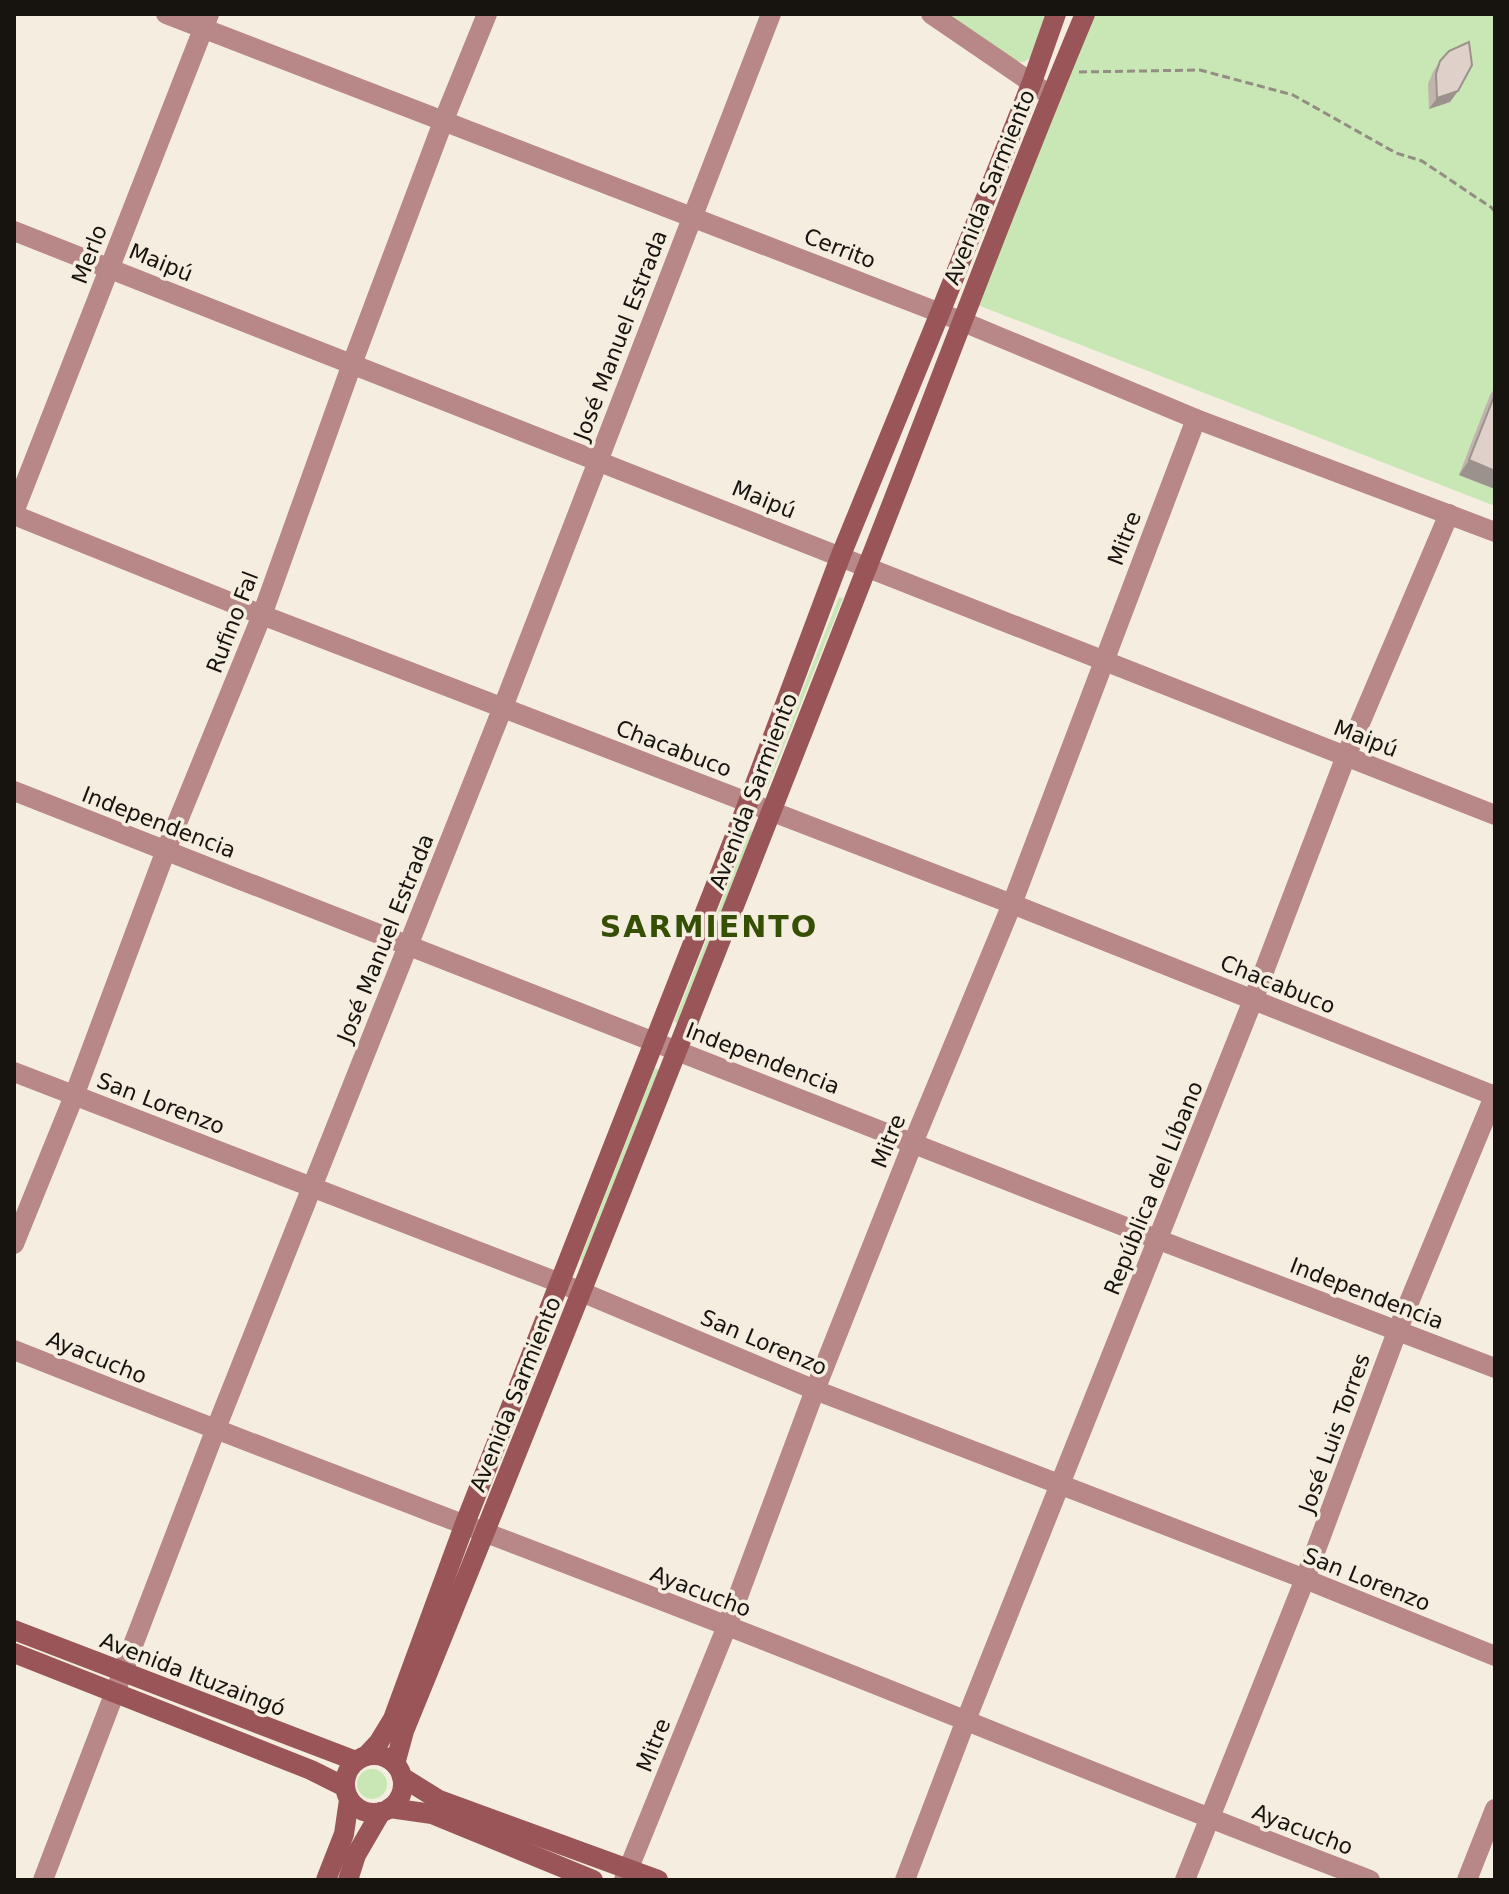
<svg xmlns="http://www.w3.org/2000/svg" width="1509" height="1894" viewBox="0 0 1509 1894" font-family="'DejaVu Sans',sans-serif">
<rect width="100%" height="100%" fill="#f5ede0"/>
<g fill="#c9e6b5">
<path d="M948 14H1047L1031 57 1024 62H1013Z"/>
<path d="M1093 14H1495V506L970 302Z"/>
<path d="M839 597 843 598 767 789 764 788Z"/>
<path d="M750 830 753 832 678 1023 674 1022Z"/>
<path d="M655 1068 659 1070 583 1261 580 1260Z"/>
<circle cx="372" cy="1784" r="15"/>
</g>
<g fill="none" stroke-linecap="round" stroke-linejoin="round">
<path stroke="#938d84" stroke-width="3" stroke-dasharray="8 4" stroke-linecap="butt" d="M1079 72 1200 70 1293 95 1396 153 1422 161 1492 208 1495 212"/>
<g stroke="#b88787" stroke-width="20">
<path d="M166 14 961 321 1196 419 1495 532"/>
<path d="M14 231 1495 815"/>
<path d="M14 512 209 14"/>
<path d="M14 515 262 615 1012 904 1495 1096"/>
<path d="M14 791 1159 1240 1495 1368"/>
<path d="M14 1072 560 1283 815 1390 1305 1579 1495 1656"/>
<path d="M14 1244 74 1096 166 850 262 615 352 364 443 122 487 14"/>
<path d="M14 1350C252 1445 492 1534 730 1627 944 1710 1155 1799 1370 1880"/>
<path d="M43 1880 215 1431 503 707 771 14"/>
<path d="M624 1880 727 1626 815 1390 913 1143 1012 904 1196 419"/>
<path d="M905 1880 966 1720 1253 1000 1346 756 1449 514"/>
<path d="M1185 1880 1305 1579 1398 1329 1495 1094"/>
<path d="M1467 1880 1495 1809"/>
</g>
<path stroke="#b88787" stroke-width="20" d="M931 14 1051 96"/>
<g stroke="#995557" stroke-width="20">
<path d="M14 1630 356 1761"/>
<path d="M14 1653 311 1770 345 1787"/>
<circle cx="374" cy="1784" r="29"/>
<path d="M366 1756 379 1742 393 1719 464 1526 748 803 841 555 940 313 1032 82 1056 14"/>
<path d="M395 1764 404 1731C561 1347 713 961 864 575 938 388 1007 199 1085 14"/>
<path d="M402 1777 439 1800 658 1880"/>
<path d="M390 1808 432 1814 593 1880"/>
<path d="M326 1880 344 1834 349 1800"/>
<path d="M348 1880 356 1855 381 1812"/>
</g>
</g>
<g fill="#c0b4ad">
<path d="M1440 61 1458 91 1450 102 1429 109 1428 84 1433 72Z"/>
<path d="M1495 388V489L1459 475 1490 395Z"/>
</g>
<g fill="#9c928d">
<path d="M1458 91 1450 102 1429 109 1437 98Z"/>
<path d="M1469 460 1495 471V489L1459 475Z"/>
</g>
<g fill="#dfd1c9" stroke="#9c928d" stroke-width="2">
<path d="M1469 42 1472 65 1458 91 1437 98 1436 74 1440 61 1449 51Z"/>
<path d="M1495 394V471L1469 460Z"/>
</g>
<g text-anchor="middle" stroke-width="7" stroke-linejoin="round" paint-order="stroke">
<g font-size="22" fill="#171410" stroke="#f5ede0">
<text transform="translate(989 187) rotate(-68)" y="8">Avenida Sarmiento</text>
<text transform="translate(840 248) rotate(21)" y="8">Cerrito</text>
<text transform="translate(89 254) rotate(-69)" y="8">Merlo</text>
<text transform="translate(161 262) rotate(22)" y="8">Maipú</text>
<text transform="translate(620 335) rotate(-69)" y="8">José Manuel Estrada</text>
<text transform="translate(764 499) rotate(22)" y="8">Maipú</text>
<text transform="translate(1124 538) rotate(-69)" y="8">Mitre</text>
<text transform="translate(232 622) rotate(-69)" y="8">Rufino Fal</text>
<text transform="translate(1366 738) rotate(21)" y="8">Maipú</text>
<text transform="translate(674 748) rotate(21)" y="8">Chacabuco</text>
<text transform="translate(753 791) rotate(-69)" y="8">Avenida Sarmiento</text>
<text transform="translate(159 822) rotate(21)" y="8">Independencia</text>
<text transform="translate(385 938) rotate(-68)" y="8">José Manuel Estrada</text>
<text transform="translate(1278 984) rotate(22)" y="8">Chacabuco</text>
<text transform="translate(763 1058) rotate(21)" y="8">Independencia</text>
<text transform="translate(161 1103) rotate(21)" y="8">San Lorenzo</text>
<text transform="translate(888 1141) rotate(-68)" y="8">Mitre</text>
<text transform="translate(1153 1188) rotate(-68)" y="8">República del Líbano</text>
<text transform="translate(1367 1293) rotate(21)" y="8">Independencia</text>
<text transform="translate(764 1342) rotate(23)" y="8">San Lorenzo</text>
<text transform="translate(97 1357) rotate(22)" y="8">Ayacucho</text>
<text transform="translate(515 1394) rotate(-68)" y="8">Avenida Sarmiento</text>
<text transform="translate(1334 1433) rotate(-70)" y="8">José Luis Torres</text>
<text transform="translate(1367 1579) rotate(22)" y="8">San Lorenzo</text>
<text transform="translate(701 1591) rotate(21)" y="8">Ayacucho</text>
<text transform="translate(193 1674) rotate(21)" y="8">Avenida Ituzaingó</text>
<text transform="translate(653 1745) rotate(-68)" y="8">Mitre</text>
<text transform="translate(1303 1829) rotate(21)" y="8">Ayacucho</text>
</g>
<g font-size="30" font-weight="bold" letter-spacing="2" fill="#354f04" stroke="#f5ede0">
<text x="709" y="937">SARMIENTO</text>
</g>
</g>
<rect width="1509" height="1894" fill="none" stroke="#171410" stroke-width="32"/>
</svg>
